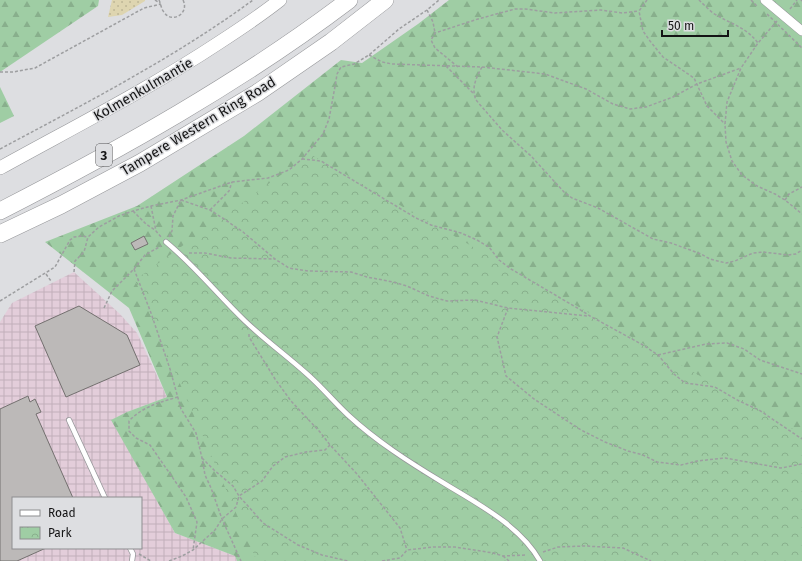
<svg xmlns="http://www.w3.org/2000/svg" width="802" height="561" viewBox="0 0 802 561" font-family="'Fira Sans',sans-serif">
<defs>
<pattern id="industrial-grid" width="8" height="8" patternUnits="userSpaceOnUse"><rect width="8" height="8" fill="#e3cdda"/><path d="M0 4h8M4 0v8" fill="none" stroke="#c2afba"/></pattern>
<pattern id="forest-firs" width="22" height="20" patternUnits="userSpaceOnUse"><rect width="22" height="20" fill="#9fcda4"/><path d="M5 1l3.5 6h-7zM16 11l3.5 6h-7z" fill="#88af8c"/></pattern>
<pattern id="sand-dots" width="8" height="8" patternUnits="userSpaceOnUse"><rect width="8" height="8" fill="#ded5b0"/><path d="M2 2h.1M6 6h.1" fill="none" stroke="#beb696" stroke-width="1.8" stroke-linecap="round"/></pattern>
<pattern id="park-crowns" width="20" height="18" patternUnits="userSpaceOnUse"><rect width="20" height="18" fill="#9fcda4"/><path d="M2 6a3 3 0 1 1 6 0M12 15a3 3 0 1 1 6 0" fill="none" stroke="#88af8c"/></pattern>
</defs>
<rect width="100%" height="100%" fill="#dddee1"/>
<path fill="url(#industrial-grid)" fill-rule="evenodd" d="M74 272 120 314 137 333 167 397 127 412 112 420 175 533 235 556 237 561H0V322L12 303ZM13 498H141V548H13Z"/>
<g fill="url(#forest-firs)">
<path d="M0 0H99L98 6 0 72Z"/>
<path d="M449 0H802V561H237L235 556 175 533 111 420 127 412 167 397 129 308 45 242 137 206 244 136 341 60 362 63 418 24Z"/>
<path d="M0 87 14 116 0 123Z"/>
</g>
<path fill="url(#sand-dots)" d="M112 0H145V1L122 15 108 17Z"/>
<path fill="url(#park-crowns)" d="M310 154 802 434V561H257L135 280Z"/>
<g fill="#bcb9b8" stroke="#73706f">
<path d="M144 236 148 244 135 250 131 243Z"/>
<path d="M79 306 127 335 140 365 66 397 35 326Z"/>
<path d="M28 396 30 402 35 399 41 412 36 414 73 498H13V548H46L17 561H0V409Z"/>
</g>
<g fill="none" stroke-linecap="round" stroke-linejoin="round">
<defs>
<g id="lane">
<path d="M166 242C195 266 218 295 245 321 265 340 287 356 307 374 322 387 334 402 348 415 376 441 409 462 442 482 476 503 520 525 540 561"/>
<path d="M69 420 105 498"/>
<path d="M130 548 133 554 132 561"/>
</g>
<path id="street" d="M765 0 802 31"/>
<path id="secondary" d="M0 168C74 127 149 89 220 42 240 29 261 15 280 0"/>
<g id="highway">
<path d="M0 211C121 149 241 82 349 0"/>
<path d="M0 234 61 205 140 163 257 93 331 42 385 0"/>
</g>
</defs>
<use href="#lane" stroke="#96979a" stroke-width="6"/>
<use href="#street" stroke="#96979a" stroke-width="10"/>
<use href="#secondary" stroke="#96979a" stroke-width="14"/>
<use href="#highway" stroke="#96979a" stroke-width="18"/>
<g stroke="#9d9ea0" stroke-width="1.5" stroke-dasharray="3 2" stroke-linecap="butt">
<path d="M155 0 160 3"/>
<path d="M159 0C161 4 161 9 164 12 171 24 190 14 183 0"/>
<path d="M647 0 639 11 643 31 650 41 663 57 694 78 707 106 725 124"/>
<path d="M699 0C703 4 708 9 713 13 730 24 745 26 758 43"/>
<path d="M751 0 758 7"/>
<path d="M801 0 802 1"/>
<path d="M790 9 797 0"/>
<path d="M427 10 433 22 435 33"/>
<path d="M767 14 802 48"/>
<path d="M777 21 758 43 741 68 727 102 725 124 726 142 732 161 742 175 757 186 775 194 785 200 802 214"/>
<path d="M369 55 382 62 392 64 482 67 545 74 586 89 613 104 630 109 646 107 673 97 697 84 741 68"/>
<path d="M446 66 474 94"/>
<path d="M458 67 435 48 431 40 435 33 478 19 515 9H525L555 13 601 10 622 13 639 11"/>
<path d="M482 67C476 78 471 88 476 100L502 130 531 156 564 192 572 198 598 208 653 239 671 243 701 254 710 259 726 263 735 261 753 253 763 252 788 255 796 254 802 250"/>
<path d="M0 72H13L35 68 144 8 161 4"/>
<path d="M0 149C86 103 174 58 253 0"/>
<path d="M302 159 321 161 416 218 431 225 461 233 477 240 489 247 499 260 511 269 579 309 590 316 643 345 658 355 674 374 685 383 715 387 739 401 759 410 802 439"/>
<path d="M181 200 210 210 224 219 243 232 275 259 289 268 308 271 351 272 367 277 393 282 407 286 429 296 447 301 475 300 508 308 588 316"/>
<path d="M785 200 789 194 802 187"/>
<path d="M151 206 156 231 162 238"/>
<path d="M210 210 229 191 232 182"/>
<path d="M133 211 146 224 155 230"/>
<path d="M169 237 172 231 173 216 181 200"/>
<path d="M189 253H205L231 258 275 259"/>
<path d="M134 269 151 313 170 369 181 409 196 433 202 458 205 475 211 488 222 519 241 561"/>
<path d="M74 272 75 261 84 252 88 237 99 227 119 216 133 211 151 206 181 200 232 182 268 178 289 170 302 159 323 134 329 119 336 81 337 74 341 67 354 64 369 55 399 29 427 10 439 0"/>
<path d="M46 274 51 281"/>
<path d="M0 301 55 267 70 240 74 237 82 236 88 237"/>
<path d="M104 308 112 291 134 269 145 255 161 246"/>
<path d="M508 308 497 337 506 376 534 399 581 430 605 442 628 451 643 455 657 462 681 465 697 461 725 458 781 468 802 464"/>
<path d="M249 334V337L275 379 291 401 320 432 330 445 357 474 400 528 407 550"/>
<path d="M658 355 706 344 727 343 744 349 760 360 802 374"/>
<path d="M178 397C160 402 142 407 129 421V431L136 438 150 445 186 497 197 522 193 550"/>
<path d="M202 458 214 470 233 486 239 496 263 523 298 545 322 555 348 561"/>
<path d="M543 552 558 547 585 546 623 548 651 561"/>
<path d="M139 554 151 561"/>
<path d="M503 556 509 561"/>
<path d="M169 561 182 556 193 550 215 530 222 519 236 507 239 496 262 481 273 466 285 457 306 452 325 450 330 445"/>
<path d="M382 561 400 558 407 550 433 547H455L493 553 503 556 527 555"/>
</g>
<use href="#lane" stroke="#fff" stroke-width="4.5"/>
<use href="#street" stroke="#fff" stroke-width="9"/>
<use href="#secondary" stroke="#fff" stroke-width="13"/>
<use href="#highway" stroke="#fff" stroke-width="17"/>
</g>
<g text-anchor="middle" stroke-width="3" stroke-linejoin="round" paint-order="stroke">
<rect fill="#dddee1" stroke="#505152" stroke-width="1" x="96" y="144" width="16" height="22" rx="3"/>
<g font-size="13" font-weight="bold" fill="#141415">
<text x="104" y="160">3</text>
</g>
<g font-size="14" fill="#141415" stroke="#dddee1">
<text transform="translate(143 89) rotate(-30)" y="5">Kolmenkulmantie</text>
<text transform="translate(198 126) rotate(-31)" y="5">Tampere Western Ring Road</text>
</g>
</g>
<rect x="12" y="497" width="130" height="52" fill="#dddee1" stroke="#8d8d8f"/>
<rect x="20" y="510" width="20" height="6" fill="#ffffff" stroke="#8d8d8f"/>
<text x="48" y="517" font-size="12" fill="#141415">Road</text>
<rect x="20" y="527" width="20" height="12" fill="url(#park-crowns)" stroke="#8d8d8f"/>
<text x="48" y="537" font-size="12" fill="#141415">Park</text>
<path d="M662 30v6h66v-6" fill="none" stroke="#141415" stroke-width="2"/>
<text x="668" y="30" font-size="12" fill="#141415" stroke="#dddee1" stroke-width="3" paint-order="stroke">50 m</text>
</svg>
